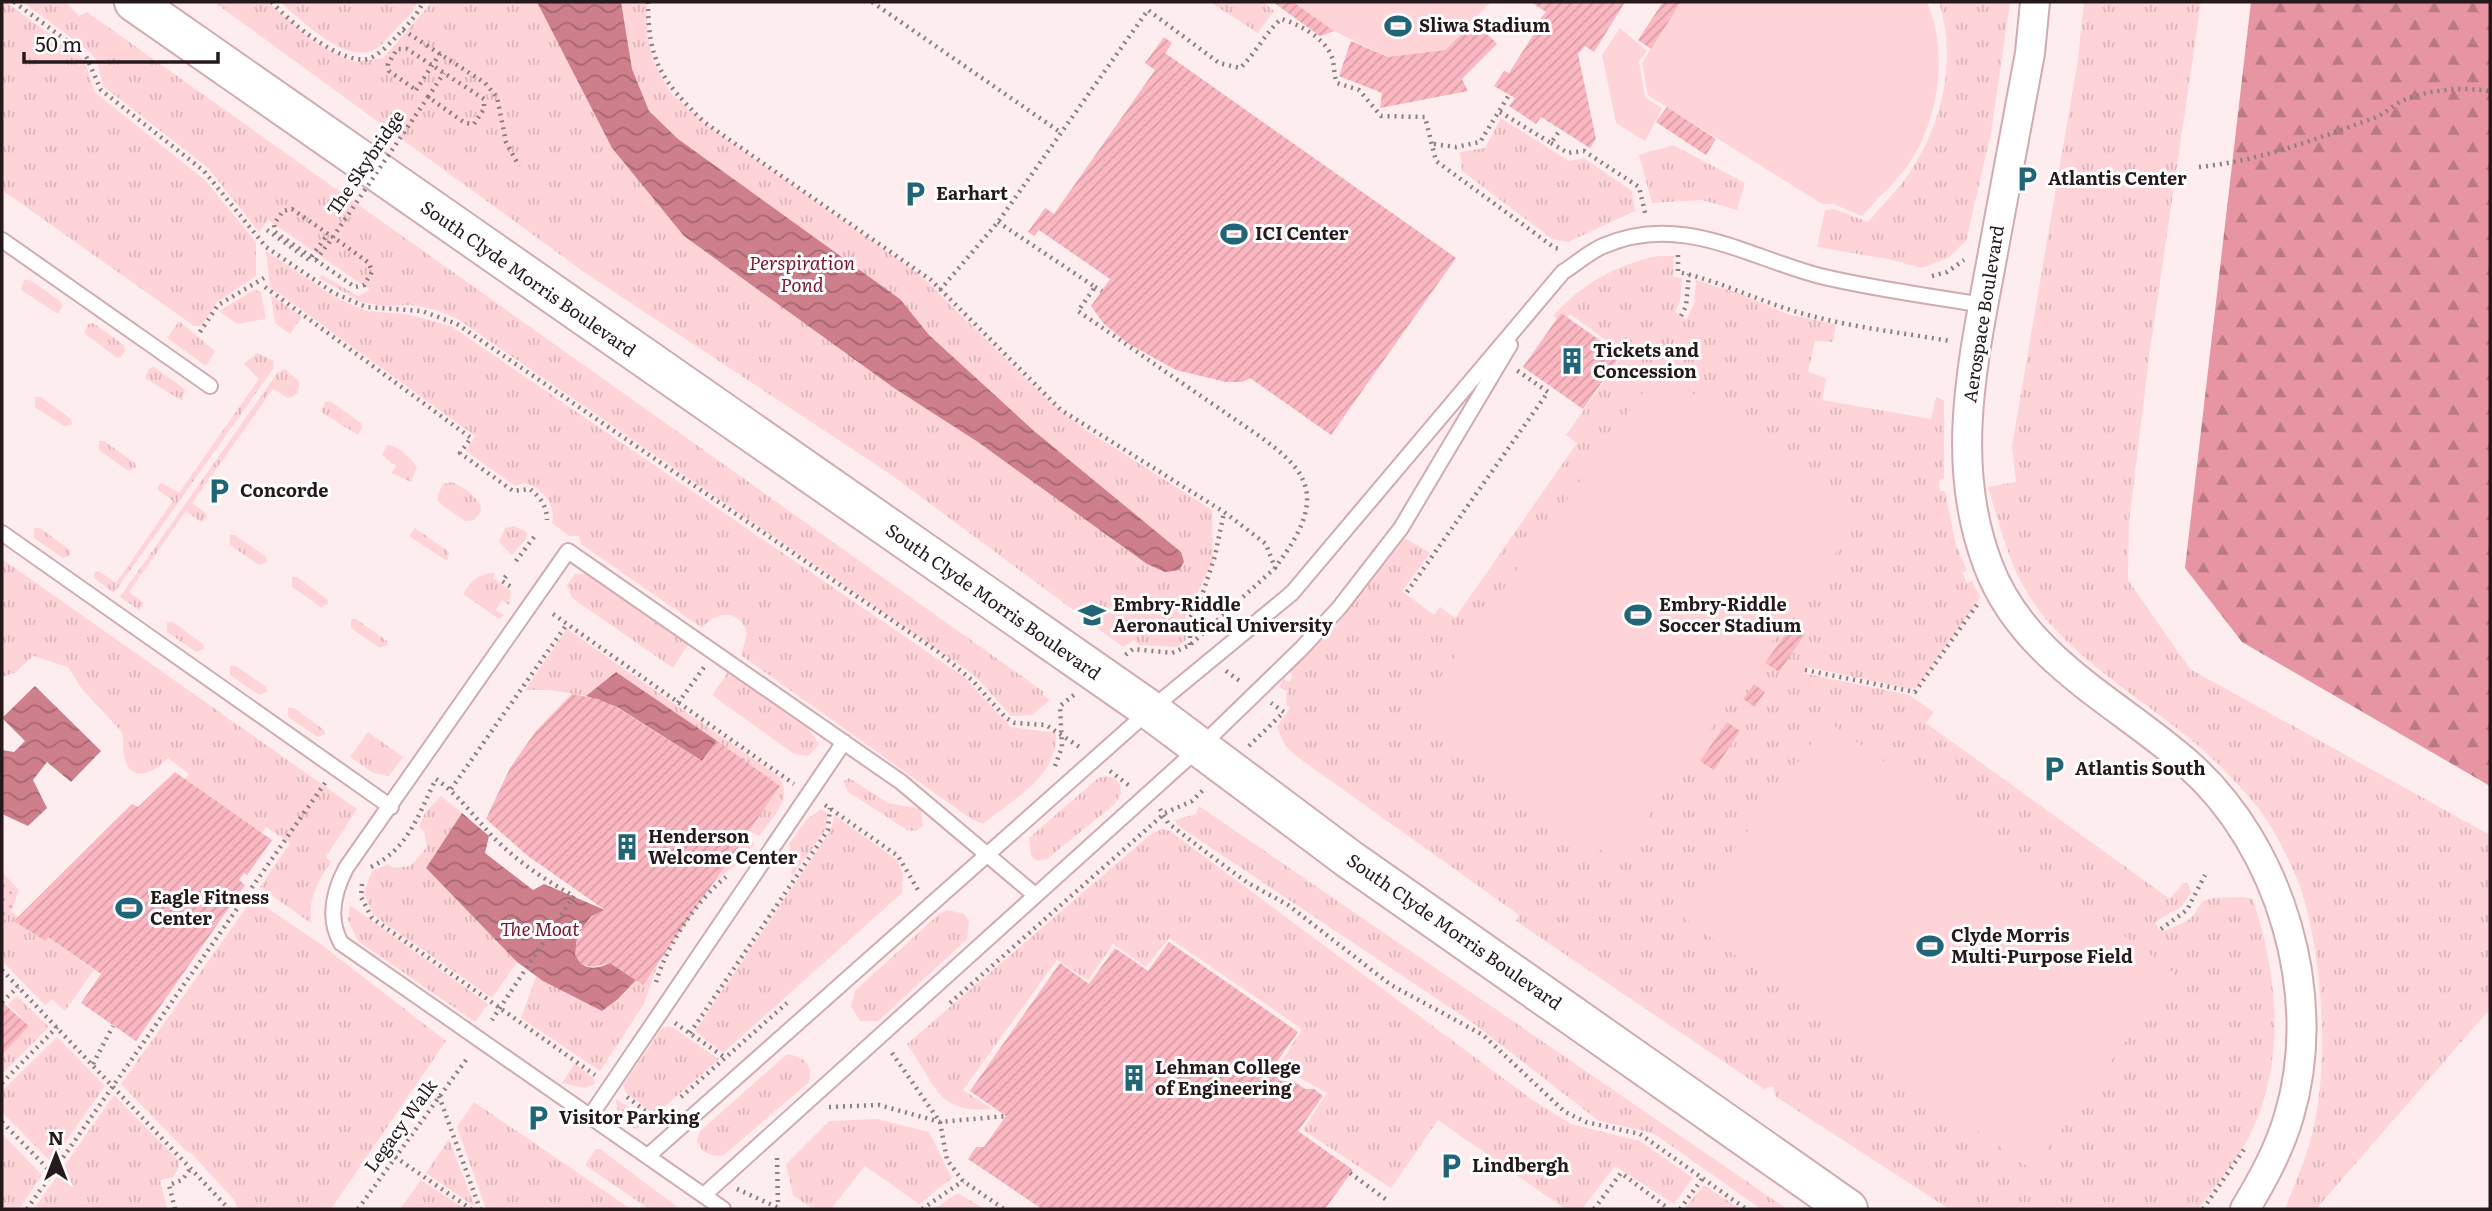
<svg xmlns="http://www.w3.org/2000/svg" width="2492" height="1211" viewBox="0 0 2492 1211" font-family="Literata,serif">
<defs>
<pattern id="grass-tufts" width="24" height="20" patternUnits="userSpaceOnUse" patternTransform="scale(1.75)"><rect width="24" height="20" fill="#ffd4d9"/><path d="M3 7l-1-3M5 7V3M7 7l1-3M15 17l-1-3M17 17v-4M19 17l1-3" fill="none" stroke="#dab5ba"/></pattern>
<pattern id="forest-firs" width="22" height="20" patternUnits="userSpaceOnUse" patternTransform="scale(1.75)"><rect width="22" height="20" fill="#e795a3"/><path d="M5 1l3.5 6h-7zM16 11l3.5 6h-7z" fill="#bb7984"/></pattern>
<pattern id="park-dots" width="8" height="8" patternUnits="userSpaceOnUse" patternTransform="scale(1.75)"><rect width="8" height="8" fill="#ffd4d9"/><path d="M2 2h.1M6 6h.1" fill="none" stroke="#dab5ba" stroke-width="1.8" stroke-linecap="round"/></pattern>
<pattern id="water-waves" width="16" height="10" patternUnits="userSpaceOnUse" patternTransform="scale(1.75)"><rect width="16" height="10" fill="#ce7f8c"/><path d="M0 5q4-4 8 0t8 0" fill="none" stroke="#a76772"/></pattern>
<pattern id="building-hatch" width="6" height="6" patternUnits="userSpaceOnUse" patternTransform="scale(1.75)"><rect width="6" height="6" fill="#fbb7c2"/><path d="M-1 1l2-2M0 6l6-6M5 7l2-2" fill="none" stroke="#d79da6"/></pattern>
</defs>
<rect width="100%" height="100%" fill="#fdedef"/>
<g fill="url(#grass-tufts)">
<path d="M2 2H6L81 57C90 68 89 81 96 93L205 180 256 242V276L217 302 201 326H194L2 190Z"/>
<path d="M23 2H66L79 16 87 12 1044 692 1042 694 1050 700 1032 715 1011 716 974 675 459 320 440 311 412 305 383 306 361 302 319 278 322 275 358 296 370 290 268 220 259 232 208 168 103 86 97 61 91 53Z"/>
<path d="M214 2H268L313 41 340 56 356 62 383 58 432 2H647V33L653 61 670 92 704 123 920 275 1049 401 1083 428 1212 510 1213 561 1185 617 1186 640 1177 647 1139 645 1134 640 1123 647 890 474 584 272Z"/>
<path d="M280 2H417C413 16 403 20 394 31 389 36 384 43 379 47 348 69 302 20 280 2Z"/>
<path d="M1210 2H1263L1274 11 1258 33Z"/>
<path d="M1939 2H2010L1991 133 1966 241 1948 258 1922 268 1888 259 1817 247 1825 210 1834 209 1868 222C1881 206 1898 190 1910 172 1943 122 1957 60 1939 2Z"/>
<path d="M2084 2H2201L2150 350 2129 521 2128 580 2190 669 2490 835V1009L2316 1209H2285C2294 1185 2306 1160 2312 1134 2329 1069 2323 968 2305 903 2299 879 2285 852 2273 830 2262 809 2232 778 2215 761 2155 703 2060 658 2021 582 2006 553 1998 519 1988 487L2016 482 2012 446 2078 59Z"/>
<path d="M1501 118 1569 161 1584 158 1632 191 1635 211 1568 242 1552 239 1462 171 1460 152 1485 148Z"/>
<path d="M1673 145 1745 183 1737 210 1702 200 1652 203 1639 155Z"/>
<path d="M266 251 335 297 366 311 406 314 451 326 964 677 1011 727 1056 733C1058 777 1014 798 983 824L971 819 741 655 747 634C741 609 716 610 702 628L581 544 579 536H569L552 523C556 504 542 487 524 483L515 486 466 451 475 436 270 287Z"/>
<path d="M1657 256H1674L1673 277 1682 278 1680 301 1675 312 1686 320 1694 304 1696 280 1744 295 1787 314 1836 324 1833 342 1815 341 1808 372 1826 378 1822 400 1931 419 1936 397 1944 400V479L1939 480 1940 491H1945L1956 545 1967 570 1962 573 1967 583 1972 581 1980 598 1917 687 1910 689 1807 667 1803 673 1909 695 1934 712 1926 723 2170 899 2183 883H2187L2191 892 2182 906 2155 922 2159 930 2164 931C2173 927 2187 923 2194 915 2197 911 2199 904 2203 901 2208 897 2246 896 2253 899 2278 977 2287 1063 2248 1139 2234 1164 2215 1186 2198 1209H1949L1775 1096 1773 1086 1764 1089 1516 921 1519 915 1296 756 1285 746 1277 727 1290 708 1286 705 1287 691 1279 687 1284 678 1289 682 1293 677 1289 672 1336 626 1405 538 1430 553 1402 591 1434 615 1440 607 1455 618 1577 443 1566 435 1624 353 1570 314 1567 318 1561 313 1557 319 1553 316C1584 283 1613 266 1657 256Z"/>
<path d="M24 280H30L61 302 62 307 58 314 21 290Z"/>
<path d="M254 290 261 292 266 319 237 324 219 311Z"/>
<path d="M271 295 302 317 290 334 275 323Z"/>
<path d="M179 321 215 351 206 366 167 338Z"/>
<path d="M93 323 124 345 125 351 121 357 117 358 84 333 88 324Z"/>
<path d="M257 353 274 361 273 369 114 593 94 578V573L99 571 116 583 173 501 158 490V486L162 483 179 493 259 379 244 364Z"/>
<path d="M154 367 185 389 182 401 145 378 149 368Z"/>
<path d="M285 369 299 381C300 390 297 396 288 398L273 389 192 503 207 514 206 519 201 522 186 511 129 592 144 603 139 610 120 597 278 372Z"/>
<path d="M35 397H41L71 419 72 424 64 426 35 407Z"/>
<path d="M330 401 361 423 362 428 358 435 321 412 325 402Z"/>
<path d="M99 441H104L135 463 136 468 128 471 99 450Z"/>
<path d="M387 445C398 445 411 458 417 467L411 482 391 473 396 466 382 455Z"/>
<path d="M452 482 467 490 480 503 481 511 474 520 465 521 438 502V494L443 484Z"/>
<path d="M514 526 527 532 526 539 512 555 499 542 505 528Z"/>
<path d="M34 528H40L70 550 71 555 63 558 34 538Z"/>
<path d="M415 528 449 552 447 561 409 536Z"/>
<path d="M230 535H235L266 557 267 562 259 565 230 545Z"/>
<path d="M2 559 357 809 326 857 331 862C320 878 306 901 312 924L260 887 290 843 266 827 262 833 185 779 189 774 168 758C157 770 132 786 125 759 122 749 125 741 121 731L82 689 68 667 33 656 16 672 2 677Z"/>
<path d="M495 573 493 578 511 591 509 605 502 600 496 610 504 615 499 619 463 594C472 580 478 573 495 573Z"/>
<path d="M575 574H587L688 645 673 668 572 598 567 585Z"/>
<path d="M292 577H297L327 599 328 604 321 607 292 587Z"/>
<path d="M351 619H356L387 641 388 645 380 648 351 628Z"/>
<path d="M167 622H173L203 644 204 649 196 652 167 632Z"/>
<path d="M567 629 778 776C795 797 771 819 759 836L749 831 780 786 617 673 586 696 550 690H525Z"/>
<path d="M230 665 236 666 266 687 267 692 259 695 230 675Z"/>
<path d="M728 672 808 728 819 744 809 756 794 754 712 695Z"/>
<path d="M288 708H294L324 730 325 734 318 737 288 717Z"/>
<path d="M368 732 403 757 389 776 373 773 350 757Z"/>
<path d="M1105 776 1114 778 1120 784 1121 793 1115 804 1047 859 1037 861 1031 856 1029 838 1098 778Z"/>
<path d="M849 778 888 803 921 809 923 826 915 831 907 830 847 791 844 781Z"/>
<path d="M441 796 462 813 426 868 517 962 492 998 373 915 364 893 372 871 388 864 393 868 410 866 427 847 424 831 419 827 425 813Z"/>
<path d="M1199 806 1787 1209H1761L1653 1133 1599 1121 1473 1023 1177 825 1175 820 1196 814Z"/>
<path d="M821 809 828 814 826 829 792 876 789 844 807 819Z"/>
<path d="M834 815 897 860 903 874 902 893 723 1053 695 1031 831 830Z"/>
<path d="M1162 829 1170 831 1531 1099 1571 1124 1640 1141 1693 1178 1674 1204 1615 1166 1582 1209H1565L1438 1120 1391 1188 1303 1130 1327 1093 1279 1066 1302 1029 1169 938 1146 967 1113 944 1088 980 1057 960 963 1090 992 1109C935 1114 935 1082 907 1044L1151 834Z"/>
<path d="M745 837 755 843 740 861 712 884Z"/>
<path d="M253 898 322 945 446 1041 331 1209H238L234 1200 191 1153 186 1151 121 1084Z"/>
<path d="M350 905 488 1004 475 1022 358 941 348 920Z"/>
<path d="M948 910 964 914 969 921 967 939 878 1021H860L851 1006 855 991 940 913Z"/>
<path d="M11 912 19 917 15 921 44 941 48 937 94 970 65 1011 52 999 45 1005 2 961V922Z"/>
<path d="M658 964 644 1004 600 1071 521 1018 536 976 602 1011 618 999 636 980 643 985Z"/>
<path d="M17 996 49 1027 2 1074V1055L29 1026 8 1004Z"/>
<path d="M670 1026 719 1059 655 1115 626 1093 623 1085 662 1028Z"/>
<path d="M57 1037 105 1086 51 1162 2 1112V1091Z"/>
<path d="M787 1054C804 1057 813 1064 809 1082L724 1155C712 1158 700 1153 697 1140L700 1131Z"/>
<path d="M575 1063 593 1078 595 1084 585 1088 562 1083Z"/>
<path d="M114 1095 179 1161V1167L173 1177 160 1180 167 1209H34Z"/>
<path d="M616 1099 649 1120 636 1129C622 1123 617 1115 616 1099Z"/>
<path d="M474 1102 631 1209H486L457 1127Z"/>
<path d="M877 1119 929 1132 952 1178 919 1204 865 1166 831 1209H813L793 1195 786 1164 829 1121Z"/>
<path d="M2 1134 42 1175 19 1209H2Z"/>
<path d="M449 1139 475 1207 426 1173Z"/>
<path d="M596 1149H600L680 1209H649L585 1165Z"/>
<path d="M421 1180 465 1209H400Z"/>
<path d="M1704 1185 1740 1209H1684Z"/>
<path d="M958 1193 984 1209H934Z"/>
</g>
<path fill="url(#forest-firs)" d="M2251 2H2490V786L2242 642 2185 568Z"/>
<path fill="url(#park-dots)" d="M2 872 19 890 11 912 2 922Z"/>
<g fill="#ffd4d9">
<path d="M1293 2H1491L1445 50 1388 57 1334 31Z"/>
<path d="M1681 2H1927C1949 52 1939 124 1906 168 1892 185 1876 200 1862 216L1833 204H1822L1648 95 1642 63Z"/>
<path d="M1620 28 1647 51 1639 61 1645 98 1662 108 1645 141 1616 123 1602 55Z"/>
<path d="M1659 370 1864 513 1616 861 1412 717Z"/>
<path d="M1828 721 2175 973 2032 1170 1684 918Z"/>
</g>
<g fill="url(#water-waves)">
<path d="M537 2H621L632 69 649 111 678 139 900 299 929 335 1034 431 1181 552 1184 562 1179 570 1165 572 1147 564 978 442 894 388 684 236 612 148Z"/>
<path d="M616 672 717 741 702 761 617 707 586 696Z"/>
<path d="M35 686 101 751 71 782 47 762 33 780 47 808 28 826 2 814V750L14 752 25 741 2 718Z"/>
<path d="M462 813 489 836 485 853 533 890 544 884 605 910C563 928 568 984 610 963L636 980 618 999 602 1011 543 981 517 962 426 868Z"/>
</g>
<g fill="url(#building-hatch)">
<path d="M1273 2H1293L1334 31 1320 36Z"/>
<path d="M1531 2H1625L1594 52 1585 46 1578 54 1596 139 1590 148 1541 117 1536 124 1509 106 1515 98 1494 86 1504 71 1509 73 1535 32 1531 29 1546 12Z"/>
<path d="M1663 2H1681L1651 49 1638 40Z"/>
<path d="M1475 21 1497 44 1462 79 1468 91 1380 108 1382 93 1339 76 1351 41 1388 57 1445 50Z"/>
<path d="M1164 37 1172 43 1165 53 1456 258 1331 435 1250 378 1242 382H1226L1176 370 1129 344 1104 324 1091 306 1110 279 1039 230 1034 236 1028 232 1045 208 1054 214 1155 70 1145 63Z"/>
<path d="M1667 107 1716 139 1706 155 1656 122Z"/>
<path d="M1561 313 1621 355 1583 409 1523 367Z"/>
<path d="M1792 625 1805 634 1779 672 1765 663Z"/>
<path d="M1754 684 1765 692 1755 707 1743 699Z"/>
<path d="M572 694 598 699 616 707 702 761 717 741 780 786 643 985 610 963 592 967 581 964 575 955 577 937 591 916 605 910 528 856 486 819 510 768 536 731Z"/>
<path d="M1727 722 1740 731 1714 770 1700 761Z"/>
<path d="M175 772 272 840 247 875 244 873 241 877 239 880 245 885 136 1041 81 1003 101 974 48 937 45 941 14 921 132 804 138 807Z"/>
<path d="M1169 942 1298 1032 1273 1067 1305 1089H1314L1323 1096 1298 1131 1353 1170 1325 1209H1042L968 1159 976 1147H984L1006 1116 970 1091 1060 963 1089 984 1115 948 1148 971Z"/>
<path d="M2 1002 29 1026 2 1055Z"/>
</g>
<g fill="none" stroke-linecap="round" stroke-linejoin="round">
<defs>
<g id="lane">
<path d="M2 240 210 386"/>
<path d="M2 533 391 807"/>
<path d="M591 1115 844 742"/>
<path d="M649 1155 1150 710 1292 593 1563 272C1576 264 1589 252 1603 246 1681 212 1747 257 1820 276 1874 289 1929 296 1984 305"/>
<path d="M705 1194 1200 747 1301 649 1339 608 1401 528 1510 345"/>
<path d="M723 1209 341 943C327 918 334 891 346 868L568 551 901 782 1035 895"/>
</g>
<path id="street" d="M2035 2 2030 53C2017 121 2005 190 1992 258 1973 361 1949 463 1988 565 2023 659 2118 702 2188 764 2281 846 2325 996 2289 1116 2279 1150 2263 1179 2245 1209"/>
<path id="secondary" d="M134 2 1150 710 1349 859 1848 1209"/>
</defs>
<use href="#lane" stroke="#d0abb0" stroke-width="18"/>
<use href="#street" stroke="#d0abb0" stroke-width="32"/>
<use href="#secondary" stroke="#d0abb0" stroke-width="42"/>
<g stroke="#8d7e80" stroke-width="4.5" stroke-dasharray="2 5" stroke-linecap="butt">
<path d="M14 2 85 54 101 90 204 171 266 247 334 293 366 307 422 311 457 324 937 651 972 680 1006 718 1015 723 1046 725 1081 748"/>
<path d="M272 2C289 22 340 64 367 59 379 56 389 44 397 36 407 25 417 16 423 2"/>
<path d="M648 2C648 62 662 81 704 122L931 280 1061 410 1224 512 1266 544 1275 568 1190 645 1172 653 1133 649 1124 656"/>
<path d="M872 2 1060 132"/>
<path d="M403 30 485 83 497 97 506 142 519 166"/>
<path d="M416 90 441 52"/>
<path d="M428 97 444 73"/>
<path d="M1500 112 1551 143 1560 130"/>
<path d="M1551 143 1568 153 1584 151 1639 187 1646 217"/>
<path d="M1434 144 1456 147 1480 142 1509 95"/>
<path d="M2199 167C2260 161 2316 139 2374 118 2385 114 2394 104 2406 99 2433 89 2462 87 2490 91"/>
<path d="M998 222 1095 287 1078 311C1126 344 1174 378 1223 411 1246 428 1287 451 1301 476 1319 508 1293 543 1275 568"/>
<path d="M267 230 309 260 328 234"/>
<path d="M1678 255V272C1725 282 1766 305 1812 316 1857 328 1904 333 1950 341"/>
<path d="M316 260 333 237"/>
<path d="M1932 276 1947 272 1964 260"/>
<path d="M265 287 471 438 460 453 513 491 530 489C540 497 547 506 547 520"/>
<path d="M1095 287 1102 291"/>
<path d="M940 290 998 222 1148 10 1219 63 1240 68C1256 53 1265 33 1281 19 1298 23 1325 39 1331 55 1335 64 1333 73 1337 83L1359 90 1381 116 1425 117 1436 161 1555 248 1561 249"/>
<path d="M1681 316 1686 306 1689 274"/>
<path d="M200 332 218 305 264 278"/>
<path d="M516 561 534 537"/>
<path d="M506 576 502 581 513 588"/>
<path d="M1407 592 1548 392 1515 369"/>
<path d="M553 614 794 784"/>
<path d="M1190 645V618L1200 601 1215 556 1224 512"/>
<path d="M1805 670 1915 692 1979 602"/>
<path d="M1226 671 1241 682"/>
<path d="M678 703 705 666"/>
<path d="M1249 746 1284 712 1271 703"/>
<path d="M1055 766 1062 747 1060 706 1075 694"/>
<path d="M1110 771 1131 787"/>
<path d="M451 789 567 624"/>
<path d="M825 805 898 856 918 890"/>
<path d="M1160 809 1168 823 1215 859 1248 883 1288 905 1391 985 1483 1035 1565 1112 1586 1122 1640 1134 1746 1209"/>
<path d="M371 867C409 848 418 815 436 779 459 795 475 818 494 838 518 862 545 880 574 896L492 1020"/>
<path d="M362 884 361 897 372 918 595 1075"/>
<path d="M2161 929 2187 910 2205 875"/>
<path d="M2 970 229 1209"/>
<path d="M656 982C667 945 696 901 726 877"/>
<path d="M2 1002 18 987"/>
<path d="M950 1003 1165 813 1192 801 1205 788"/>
<path d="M675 1023 724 1057"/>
<path d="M690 1033 828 830 830 808"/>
<path d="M892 1053 940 1122 947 1160 963 1181 1004 1209"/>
<path d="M93 1064 113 1026"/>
<path d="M2 1083 57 1027"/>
<path d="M439 1096 480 1209"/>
<path d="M627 1097 656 1119 659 1117"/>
<path d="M681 1097 787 1003"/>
<path d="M829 1107 879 1105 940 1122 1006 1116"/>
<path d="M2 1122 52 1173"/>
<path d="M395 1157 471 1209"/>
<path d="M777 1158 778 1207"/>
<path d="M1350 1173 1388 1201"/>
<path d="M737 1189 781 1209"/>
<path d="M27 1209 325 783"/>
<path d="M175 1209 169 1185 182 1180 191 1168"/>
<path d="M358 1209 466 1060"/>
<path d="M922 1209 963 1181"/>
<path d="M1594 1209 1621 1173 1669 1209"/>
<path d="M1680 1209 1702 1179"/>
<path d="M2203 1209 2245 1148"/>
</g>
<use href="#lane" stroke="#fff" stroke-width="14"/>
<use href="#street" stroke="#fff" stroke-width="28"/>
<use href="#secondary" stroke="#fff" stroke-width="38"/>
<path stroke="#8d7e80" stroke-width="4.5" stroke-dasharray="2 5" stroke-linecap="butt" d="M328 234 292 209 283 211 274 224 275 232 355 287 364 285 372 272 369 263 333 237 428 97 465 123 474 124 484 109V99L407 49H397L388 64 389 71 416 90"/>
</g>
<defs>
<symbol id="stadium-bare" viewBox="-9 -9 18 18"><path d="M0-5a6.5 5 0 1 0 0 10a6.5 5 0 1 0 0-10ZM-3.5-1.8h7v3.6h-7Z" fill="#216577" stroke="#fff" stroke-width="2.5" paint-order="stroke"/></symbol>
<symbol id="parking-bare" viewBox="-9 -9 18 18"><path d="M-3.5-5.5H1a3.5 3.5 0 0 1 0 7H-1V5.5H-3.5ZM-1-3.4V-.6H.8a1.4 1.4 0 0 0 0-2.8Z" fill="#216577" stroke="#fff" stroke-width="2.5" paint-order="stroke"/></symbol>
<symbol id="building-bare" viewBox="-9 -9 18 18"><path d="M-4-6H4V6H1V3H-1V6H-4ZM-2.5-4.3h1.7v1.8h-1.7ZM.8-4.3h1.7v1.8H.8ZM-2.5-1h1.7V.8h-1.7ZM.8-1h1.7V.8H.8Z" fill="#216577" stroke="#fff" stroke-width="2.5" paint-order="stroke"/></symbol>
<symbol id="university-bare" viewBox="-9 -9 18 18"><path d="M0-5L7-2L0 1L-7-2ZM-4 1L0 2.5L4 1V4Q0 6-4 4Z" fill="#216577" stroke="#fff" stroke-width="2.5" paint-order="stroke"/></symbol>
</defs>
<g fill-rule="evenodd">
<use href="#stadium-bare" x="1379" y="7" width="38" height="38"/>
<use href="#parking-bare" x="2008" y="160" width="38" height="38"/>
<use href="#parking-bare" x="896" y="175" width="38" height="38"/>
<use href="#stadium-bare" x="1215" y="215" width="38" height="38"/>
<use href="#building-bare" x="1553" y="342" width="38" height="38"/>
<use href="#parking-bare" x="200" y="472" width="38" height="38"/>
<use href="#university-bare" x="1073" y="596" width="38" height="38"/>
<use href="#stadium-bare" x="1619" y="596" width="38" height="38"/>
<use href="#parking-bare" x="2035" y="750" width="38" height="38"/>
<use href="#building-bare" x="608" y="828" width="38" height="38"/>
<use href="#stadium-bare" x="110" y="889" width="38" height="38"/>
<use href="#stadium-bare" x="1911" y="927" width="38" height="38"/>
<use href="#building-bare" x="1115" y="1059" width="38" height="38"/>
<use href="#parking-bare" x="519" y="1099" width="38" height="38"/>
<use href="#parking-bare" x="1432" y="1147" width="38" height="38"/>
</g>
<g text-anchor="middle" stroke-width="6" stroke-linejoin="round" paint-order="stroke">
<g font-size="18" font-weight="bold" fill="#26191b" stroke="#fff" text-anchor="start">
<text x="1419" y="32">Sliwa Stadium</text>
<text x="2048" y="185">Atlantis Center</text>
<text x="936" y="200">Earhart</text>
<text x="1255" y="240">ICI Center</text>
<text x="1593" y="357">Tickets and<tspan x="1593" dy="21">Concession</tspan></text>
<text x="240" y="497">Concorde</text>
<text x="1113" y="611">Embry-Riddle<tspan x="1113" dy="21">Aeronautical University</tspan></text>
<text x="1659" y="611">Embry-Riddle<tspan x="1659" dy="21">Soccer Stadium</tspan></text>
<text x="2075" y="775">Atlantis South</text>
<text x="648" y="843">Henderson<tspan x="648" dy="21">Welcome Center</tspan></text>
<text x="150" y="904">Eagle Fitness<tspan x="150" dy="21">Center</tspan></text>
<text x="1951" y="942">Clyde Morris<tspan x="1951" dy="21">Multi-Purpose Field</tspan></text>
<text x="1155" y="1074">Lehman College<tspan x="1155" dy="21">of Engineering</tspan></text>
<text x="559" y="1124">Visitor Parking</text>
<text x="1472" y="1172">Lindbergh</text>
</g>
<g font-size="18" fill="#26191b" stroke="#fff">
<text transform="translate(366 163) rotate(-56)" y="6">The Skybridge</text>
<text transform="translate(528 279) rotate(35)" y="6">South Clyde Morris Boulevard</text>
<text transform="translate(1984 314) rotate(-81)" y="6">Aerospace Boulevard</text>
<text transform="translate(993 602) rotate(35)" y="6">South Clyde Morris Boulevard</text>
<text transform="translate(1454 932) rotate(35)" y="6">South Clyde Morris Boulevard</text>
<text transform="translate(401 1126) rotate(-54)" y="6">Legacy Walk</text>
</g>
<g font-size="19" font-style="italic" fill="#761733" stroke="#fff">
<text x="802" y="270">Perspiration<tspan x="802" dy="22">Pond</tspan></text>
<text x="540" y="936">The Moat</text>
</g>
</g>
<rect width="2492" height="1211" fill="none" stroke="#26191b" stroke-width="7"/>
<g transform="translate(56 1155)" stroke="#ffffff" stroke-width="5" paint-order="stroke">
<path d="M0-5L12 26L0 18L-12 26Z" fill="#26191b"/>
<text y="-10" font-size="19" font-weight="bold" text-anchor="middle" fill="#26191b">N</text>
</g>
<path d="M24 52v10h194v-10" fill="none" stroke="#26191b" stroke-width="3.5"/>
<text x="35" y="52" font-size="21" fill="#26191b" stroke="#ffffff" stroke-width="5" paint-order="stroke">50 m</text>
</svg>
